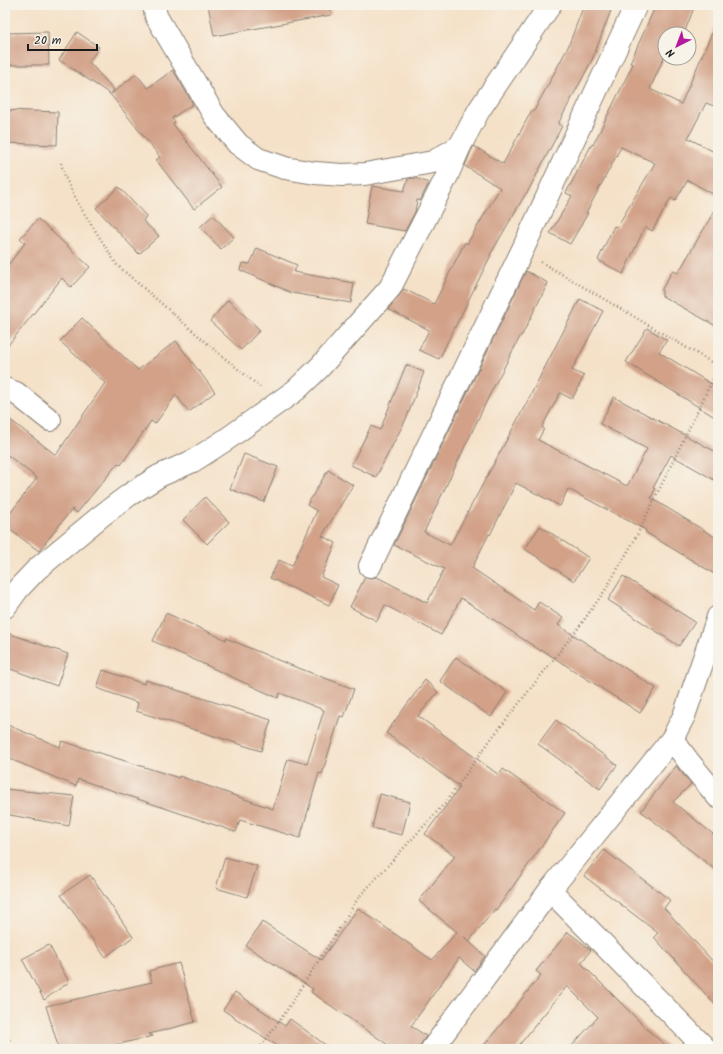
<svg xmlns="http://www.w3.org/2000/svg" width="723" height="1054" viewBox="0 0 723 1054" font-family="Kalam,sans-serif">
<rect width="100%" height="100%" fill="#f7f3e8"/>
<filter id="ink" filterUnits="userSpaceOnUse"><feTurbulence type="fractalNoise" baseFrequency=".025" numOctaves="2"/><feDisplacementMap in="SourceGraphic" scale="8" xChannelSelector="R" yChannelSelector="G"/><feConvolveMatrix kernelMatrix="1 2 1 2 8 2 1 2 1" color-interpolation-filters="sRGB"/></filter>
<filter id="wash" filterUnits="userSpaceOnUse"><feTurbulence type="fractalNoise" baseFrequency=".012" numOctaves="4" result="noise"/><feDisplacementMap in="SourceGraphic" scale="16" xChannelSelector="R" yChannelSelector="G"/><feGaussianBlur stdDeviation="0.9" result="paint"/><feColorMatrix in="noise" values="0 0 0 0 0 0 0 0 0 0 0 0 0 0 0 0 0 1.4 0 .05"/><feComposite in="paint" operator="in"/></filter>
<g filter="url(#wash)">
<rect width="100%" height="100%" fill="#f5e1c8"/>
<g id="blocks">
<g fill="#d2a188">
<path d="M208 5H330L331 15 214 36Z"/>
<path d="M584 5H613L592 60 558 124 562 126 527 193H526L490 255H491L439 359 419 350 429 330 388 309 399 296 404 289 434 304 465 242 467 244 500 188 465 166 471 151 474 146 503 164 532 110 534 111 568 47Z"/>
<path d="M656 5H695L685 31 677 28 674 34H665V55L650 89 681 104 718 19V96L714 106 706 103 688 138 718 154V197L688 180 675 201 671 198 652 231 645 227 623 274 598 260 614 226 617 227 655 163 621 147 586 213H588L570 244 550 233 572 196 566 193 592 144 593 145 633 64 630 63Z"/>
<path d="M48 32 49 65H5V33Z"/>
<path d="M77 32 99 47 89 62 114 90 111 94 136 74 148 88 173 70 193 104 172 118 175 122 173 124 222 187 194 209 156 160 160 157 110 94 59 60Z"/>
<path d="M5 110 58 112 57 145 5 143Z"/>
<path d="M415 178 429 183 420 201 417 200 415 212 405 231 365 224 372 186 404 191 408 179Z"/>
<path d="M119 187 146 216 143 221 159 236 139 254 96 208Z"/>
<path d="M718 205V327L662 296V289L673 270 678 273Z"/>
<path d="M213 215 234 237 221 249 200 227Z"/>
<path d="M38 219 90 267 71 287 62 278 5 349V269L25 243 20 238Z"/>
<path d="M257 248 297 265 294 272 354 283 351 303 292 293 240 270 242 263 250 264Z"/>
<path d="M526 271 548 283 522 335H521L491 392 424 532 450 545 526 404 580 299 603 311 572 370 584 376 572 399 560 393 542 427 544 429 538 440 627 486 647 449 600 424 614 397 718 453V482L671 455 653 488 655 489 651 498 718 539V576L645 532 646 530 568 489 560 506 516 483 490 535 489 534 472 568 534 610 539 602 563 618 558 625 656 688 640 713 542 650 541 651 461 598 441 635 385 605 377 621 350 607 365 577 371 578 377 577 427 603 444 569 394 545Z"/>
<path d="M228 300 260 330 241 350 210 321Z"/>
<path d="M82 318 138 370 176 341 215 392 189 412 176 395 155 424 151 421 121 465 118 463 77 513 72 509 39 551 5 526V520L37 478 5 453V416L56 455 105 383 60 341Z"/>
<path d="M647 328 667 340 659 352 718 388V419L626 362Z"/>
<path d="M406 365 424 372 407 417 376 477 351 465 371 426 380 430Z"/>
<path d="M244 454 278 467 264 502 230 489Z"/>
<path d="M328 470 353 485 322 536 336 543 321 577 338 585 329 605 270 578 279 560 292 566 317 511 307 505Z"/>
<path d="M205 497 229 522 207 544 183 520Z"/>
<path d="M540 526 589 558 574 581 525 549Z"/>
<path d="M623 576 695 622 679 646 608 600Z"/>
<path d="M166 613 226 640V638L285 663 354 689 344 717 340 716 322 774 319 773 300 838 240 820 236 832 78 779 76 786 5 757V724L60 747 62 741 179 778V776L273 809 288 759 307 764 324 710 280 693 278 698 153 641Z"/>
<path d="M5 632 68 654 57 686 5 667Z"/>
<path d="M456 657 507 692 491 717 440 681Z"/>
<path d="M103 670 144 684 145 680 271 720 261 751 136 711 138 703 97 688Z"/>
<path d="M425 680 438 692 418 716 499 775 503 769 565 813 496 910 495 909 469 941 464 937 485 956 474 971 459 958 411 1026 426 1036 418 1049H394L311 992 313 989 246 946 262 922 321 960 358 908 432 960 457 932 419 901 455 856 425 834 460 787 386 733Z"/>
<path d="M556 720 617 765 600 789 538 744Z"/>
<path d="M676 766 691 784 673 802 718 838V872L641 811Z"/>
<path d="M5 789 74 796 69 826 5 814Z"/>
<path d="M380 794 410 802 402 835 372 828Z"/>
<path d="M604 850 670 900 664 908 718 967V1008L654 937 658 933 584 876Z"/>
<path d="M225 857 257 866 247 897 216 888Z"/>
<path d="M90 875 133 937 105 957 61 895Z"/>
<path d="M568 932 591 950 581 963 650 1032 670 1049H569L598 1017 567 986 516 1049H481L541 975 536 971Z"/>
<path d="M49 945 69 982 44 1000 22 959Z"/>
<path d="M179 963 195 1022 149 1034 153 1036 98 1049H59L46 1006 152 982 149 971Z"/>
<path d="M235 992 285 1026 290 1019 331 1049H282L223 1010Z"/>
</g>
</g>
</g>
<g filter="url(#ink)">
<use href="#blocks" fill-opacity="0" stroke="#887e72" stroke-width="1"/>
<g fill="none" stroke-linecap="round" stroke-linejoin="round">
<defs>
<g id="minor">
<path d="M154 5 156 16 214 115 238 144 258 159 285 168 315 173 342 175 365 174 433 162 460 146"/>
<path d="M5 389 16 393 50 420"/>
<path d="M370 566 522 251 636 5"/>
<path d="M5 607 18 589 37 569 101 516 129 495 159 476 193 461 227 439 296 390 320 367 390 288 446 178 460 146 479 110 550 5"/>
<path d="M672 739 689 762 718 797"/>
<path d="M550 890 706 1049"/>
<path d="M432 1049 550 890 672 739 684 716 718 617"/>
</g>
</defs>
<use href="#minor" stroke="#887e72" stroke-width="24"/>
<g stroke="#887e72" stroke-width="2.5" stroke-dasharray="1 3" stroke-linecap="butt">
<path d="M61 163 65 177 79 205 117 265 216 351 260 387"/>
<path d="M541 262 718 366"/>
<path d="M5 1024 12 1049"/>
<path d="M259 1049 285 1013 359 897 446 802 491 739 579 627 604 592 634 541 718 369"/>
</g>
<use href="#minor" stroke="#fff" stroke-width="22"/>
</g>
</g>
<rect width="723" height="1054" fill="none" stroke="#f7f3e8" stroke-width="20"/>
<g transform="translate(677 46) rotate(222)"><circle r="19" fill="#f7f3e8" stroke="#9f9d96"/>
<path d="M0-3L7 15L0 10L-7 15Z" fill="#b5179e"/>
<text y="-6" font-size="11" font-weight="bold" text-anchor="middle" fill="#1c1c1c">N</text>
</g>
<path d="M28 44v6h69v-6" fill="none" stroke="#1c1c1c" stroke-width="2"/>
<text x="34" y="44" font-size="12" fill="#1c1c1c" stroke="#f7f3e8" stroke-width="3" paint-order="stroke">20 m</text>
</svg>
